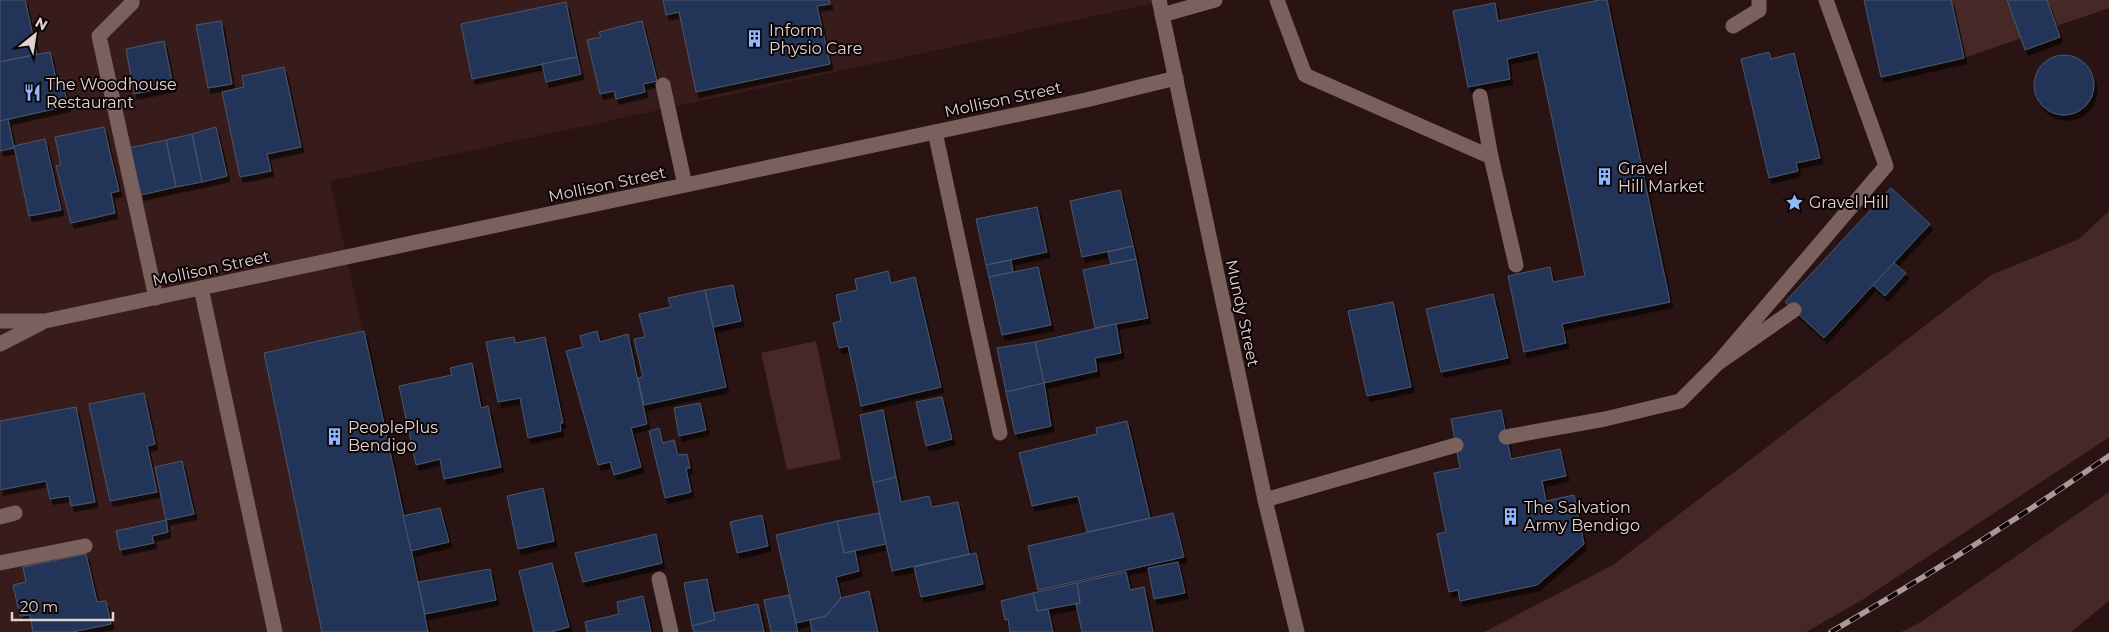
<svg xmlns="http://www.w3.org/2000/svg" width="2109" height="632" viewBox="0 0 2109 632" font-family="Montserrat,sans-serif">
<defs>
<filter id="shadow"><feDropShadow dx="3" dy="5.5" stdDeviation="0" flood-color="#0009"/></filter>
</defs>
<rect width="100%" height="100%" fill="#2a1413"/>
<path fill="#381c1b" d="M0 0H1168L330 181 428 632H0Z"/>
<g fill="#462826">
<path d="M1951 0H2109V8L1964 58Z"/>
<path d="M2109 211V437L2105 440 1862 600 1806 632H1484L1613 565 1991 275 2079 239Z"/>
<path d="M816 341 841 459 787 470 761 353Z"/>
<path d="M2109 492V601L2071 632H1901L1921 622Z"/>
</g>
<g fill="#223559" stroke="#4c576a" filter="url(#shadow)">
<path d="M0 0H25L37 54 0 62Z"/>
<path d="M663 0H829L830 4 817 6 830 64 696 92 679 12 666 15Z"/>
<path d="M1599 0H1607L1670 302 1562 324 1566 343 1524 352 1508 276 1550 267 1553 282 1585 276 1538 52 1507 59 1510 79 1468 87 1453 11 1495 3 1498 21Z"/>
<path d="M1864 0H1951L1964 58 1881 77Z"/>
<path d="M2007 0H2047L2060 37 2025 50Z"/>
<path d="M566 2 577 57 472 79 461 24Z"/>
<path d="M221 21 232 84 208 88 196 25Z"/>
<path d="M642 21 657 81 643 84 645 92 616 99 614 91 600 94 587 40 601 37 599 32Z"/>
<path d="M164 41 173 86 134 94 126 49Z"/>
<path d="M50 52 56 79H62L68 106 0 121V62Z"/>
<path d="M1769 52 1771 59 1794 53 1820 158 1796 163 1798 171 1769 178 1741 59Z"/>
<circle cx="2064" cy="85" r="30"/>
<path d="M577 57 581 74 546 82 542 64Z"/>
<path d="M284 67 301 147 267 154 271 171 240 177 222 92 244 87 242 76Z"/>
<path d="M8 119 14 148 0 151V121Z"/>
<path d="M104 127 119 191 111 193 115 213 71 223 56 166 61 165 55 137Z"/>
<path d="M216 127 227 176 202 182 192 134Z"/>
<path d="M192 134 202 182 176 187 166 140Z"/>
<path d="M45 139 61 210 29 216 14 146Z"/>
<path d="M166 140 176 187 141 195 129 148Z"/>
<path d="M1891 188 1930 224 1824 338 1785 302Z"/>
<path d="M1120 190 1133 246 1082 257 1070 201Z"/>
<path d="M1037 207 1047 252 986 265 976 219Z"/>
<path d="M1133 246 1136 259 1111 264 1108 252Z"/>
<path d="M1136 259 1148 318 1095 328 1083 270Z"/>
<path d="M1011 260 1013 272 989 277 986 265Z"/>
<path d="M1894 263 1906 273 1885 296 1873 285Z"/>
<path d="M1038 267 1051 325 1002 335 989 277Z"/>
<path d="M888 271 891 283 915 277 941 387 861 406 848 346 839 348 833 323 841 321 836 295 857 290 855 279Z"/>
<path d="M733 285 741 321 713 327 705 290Z"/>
<path d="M705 290 726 387 644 405 638 378 643 377 634 339 645 337 639 314 671 307 668 298Z"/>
<path d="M1493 294 1508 358 1441 372 1426 309Z"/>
<path d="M1393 302 1411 387 1367 396 1348 311Z"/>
<path d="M1116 324 1121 353 1095 358 1097 371 1044 383 1035 342Z"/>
<path d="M364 331 418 582 428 632H322L264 353Z"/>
<path d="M597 331 600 342 628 334 647 424 631 428 641 467 614 475 610 462 598 465 566 351 583 347 580 336Z"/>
<path d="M514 337 515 343 545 337 563 423H560L561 431 528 438 520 398 498 402 486 342Z"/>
<path d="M1035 342 1044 383 1006 392 997 348Z"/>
<path d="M472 363 481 408 488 406 501 467 444 479 440 459 416 465 399 386 452 375 450 368Z"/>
<path d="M1044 383 1051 426 1015 434 1006 392Z"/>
<path d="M144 393 155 444 147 446 157 492 110 501 89 404Z"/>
<path d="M942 397 952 439 926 446 916 402Z"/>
<path d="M700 403 706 430 679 436 674 408Z"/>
<path d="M76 407 95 502 71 506 69 496 50 499 46 481 0 490V421Z"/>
<path d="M883 410 896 477 873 483 860 415Z"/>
<path d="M1501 410 1511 459 1560 449 1566 476 1542 481 1546 501 1574 495 1584 544 1537 585 1460 601 1458 590 1449 592 1437 534 1446 532 1434 473 1460 468 1451 419Z"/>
<path d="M1127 421 1150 518 1087 532 1078 496 1032 506 1019 453 1097 434 1096 428Z"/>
<path d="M659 428 663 443 674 440 678 455 687 454 690 468 686 469 691 492 665 498 649 431Z"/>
<path d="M182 461 194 514 166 520 155 467Z"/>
<path d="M896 477 901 502 929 496 932 507 958 502 969 554 892 571 873 483Z"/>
<path d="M543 488 554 541 518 549 507 496Z"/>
<path d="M440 508 449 542 411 551 403 516Z"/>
<path d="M879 513 886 544 844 553 837 521Z"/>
<path d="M1173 513 1184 557 1038 590 1028 546Z"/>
<path d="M762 515 768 546 737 553 730 522Z"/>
<path d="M166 520 168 532 152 536 154 543 120 550 116 531Z"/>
<path d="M837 521 844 553 855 551 859 571 836 577 841 598 826 616 796 623 776 535Z"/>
<path d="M656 534 662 563 583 582 575 553Z"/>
<path d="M976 553 983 584 921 597 914 567Z"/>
<path d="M86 554 97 602 106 601 111 624 72 632H33L30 615 20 616 13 585 26 582 23 567Z"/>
<path d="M1178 562 1185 593 1154 599 1148 568Z"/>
<path d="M552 563 569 627 551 632H534L519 571Z"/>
<path d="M490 569 496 600 425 614 418 582Z"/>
<path d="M1126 572 1130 590 1144 587 1153 632H1082L1076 604 1080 603 1077 583Z"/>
<path d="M707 579 715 620 692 626 684 583Z"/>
<path d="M1077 583 1080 603 1037 611 1033 593Z"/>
<path d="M869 591 878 632H812L810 620 826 616 841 598Z"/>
<path d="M1033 593 1037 611 1048 609 1053 632H1010L1008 619 1005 620 1001 601Z"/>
<path d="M789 595 798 632H771L764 600Z"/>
<path d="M643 596 651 632H587L585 622 619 614 617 602Z"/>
<path d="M758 604 764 632H694L692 626 715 620 714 613Z"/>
</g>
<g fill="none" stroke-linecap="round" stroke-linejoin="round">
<g stroke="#7b615e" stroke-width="15">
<path d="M132 0V3L99 36 156 298"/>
<path d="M1159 0 1265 500 1297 632"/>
<path d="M1277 0 1305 75 1491 157"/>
<path d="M1162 15 1215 0"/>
<path d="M1733 26 1759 10V0"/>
<path d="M663 85 685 185"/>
<path d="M1480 96 1491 157 1516 265"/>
<path d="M935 132 1000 433"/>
<path d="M201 288 275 632"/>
<path d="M0 321H45L1086 100 1176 78"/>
<path d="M0 344 41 323"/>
<path d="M1718 363 1886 166 1826 0"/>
<path d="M1506 437 1605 419 1680 401 1718 363 1794 310"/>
<path d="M1265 500 1456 445"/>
<path d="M0 517 15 513"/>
<path d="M0 563 85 546"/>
<path d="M659 579 671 632"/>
</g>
<defs>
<path id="rail" d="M1831 632C1926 577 2019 518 2109 456"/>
</defs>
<use href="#rail" stroke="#ab9998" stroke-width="5.5"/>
<use href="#rail" stroke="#0c0404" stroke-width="4" stroke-dasharray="11" stroke-linecap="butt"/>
</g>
<defs>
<symbol id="building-bare" viewBox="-9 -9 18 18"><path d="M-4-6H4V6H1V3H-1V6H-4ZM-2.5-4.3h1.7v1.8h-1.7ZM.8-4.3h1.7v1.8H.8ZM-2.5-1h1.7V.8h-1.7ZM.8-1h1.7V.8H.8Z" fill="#92b7fd" stroke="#0c0404" stroke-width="2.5" paint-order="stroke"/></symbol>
<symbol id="restaurant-bare" viewBox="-9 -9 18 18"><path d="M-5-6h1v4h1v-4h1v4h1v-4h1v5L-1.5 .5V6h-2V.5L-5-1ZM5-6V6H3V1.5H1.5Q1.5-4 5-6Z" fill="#92b7fd" stroke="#0c0404" stroke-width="2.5" paint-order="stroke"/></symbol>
<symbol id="sight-bare" viewBox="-9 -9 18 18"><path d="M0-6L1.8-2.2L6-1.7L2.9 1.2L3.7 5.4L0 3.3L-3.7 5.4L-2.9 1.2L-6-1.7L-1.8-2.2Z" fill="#92b7fd" stroke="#0c0404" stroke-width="2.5" paint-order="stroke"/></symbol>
</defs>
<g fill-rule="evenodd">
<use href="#building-bare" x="742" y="26" width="25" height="25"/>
<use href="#restaurant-bare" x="20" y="80" width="25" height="25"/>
<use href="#building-bare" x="1592" y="164" width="25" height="25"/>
<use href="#sight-bare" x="1782" y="190" width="25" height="25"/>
<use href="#building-bare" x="322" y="424" width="25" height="25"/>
<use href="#building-bare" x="1498" y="504" width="25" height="25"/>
</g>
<g text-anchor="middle" stroke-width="4" stroke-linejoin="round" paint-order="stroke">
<g font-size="16" fill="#e1d2d0" stroke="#0c0404" text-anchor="start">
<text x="769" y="36">Inform<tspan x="769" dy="18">Physio Care</tspan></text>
<text x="46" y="90">The Woodhouse<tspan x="46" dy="18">Restaurant</tspan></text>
<text x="1618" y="174">Gravel<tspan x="1618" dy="18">Hill Market</tspan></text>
<text x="1809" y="208">Gravel Hill</text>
<text x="348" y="433">PeoplePlus<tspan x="348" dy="18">Bendigo</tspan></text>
<text x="1524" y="513">The Salvation<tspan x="1524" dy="18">Army Bendigo</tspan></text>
</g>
<g font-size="16" fill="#e1d2d0" stroke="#0c0404">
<text transform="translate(1003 99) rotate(-12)" y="6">Mollison Street</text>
<text transform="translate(607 184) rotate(-12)" y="6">Mollison Street</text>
<text transform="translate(211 268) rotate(-12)" y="6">Mollison Street</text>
<text transform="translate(1243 313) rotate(78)" y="6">Mundy Street</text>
</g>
</g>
<g transform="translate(35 35) rotate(30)" stroke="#0c0404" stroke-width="4" paint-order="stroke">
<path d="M0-4L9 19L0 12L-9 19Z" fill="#e1d2d0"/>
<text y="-8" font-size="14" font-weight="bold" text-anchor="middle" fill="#e1d2d0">N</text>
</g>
<path d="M12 612v8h101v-8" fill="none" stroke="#e1d2d0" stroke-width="2.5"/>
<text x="20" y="612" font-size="15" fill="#e1d2d0" stroke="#0c0404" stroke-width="4" paint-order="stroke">20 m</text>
</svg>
